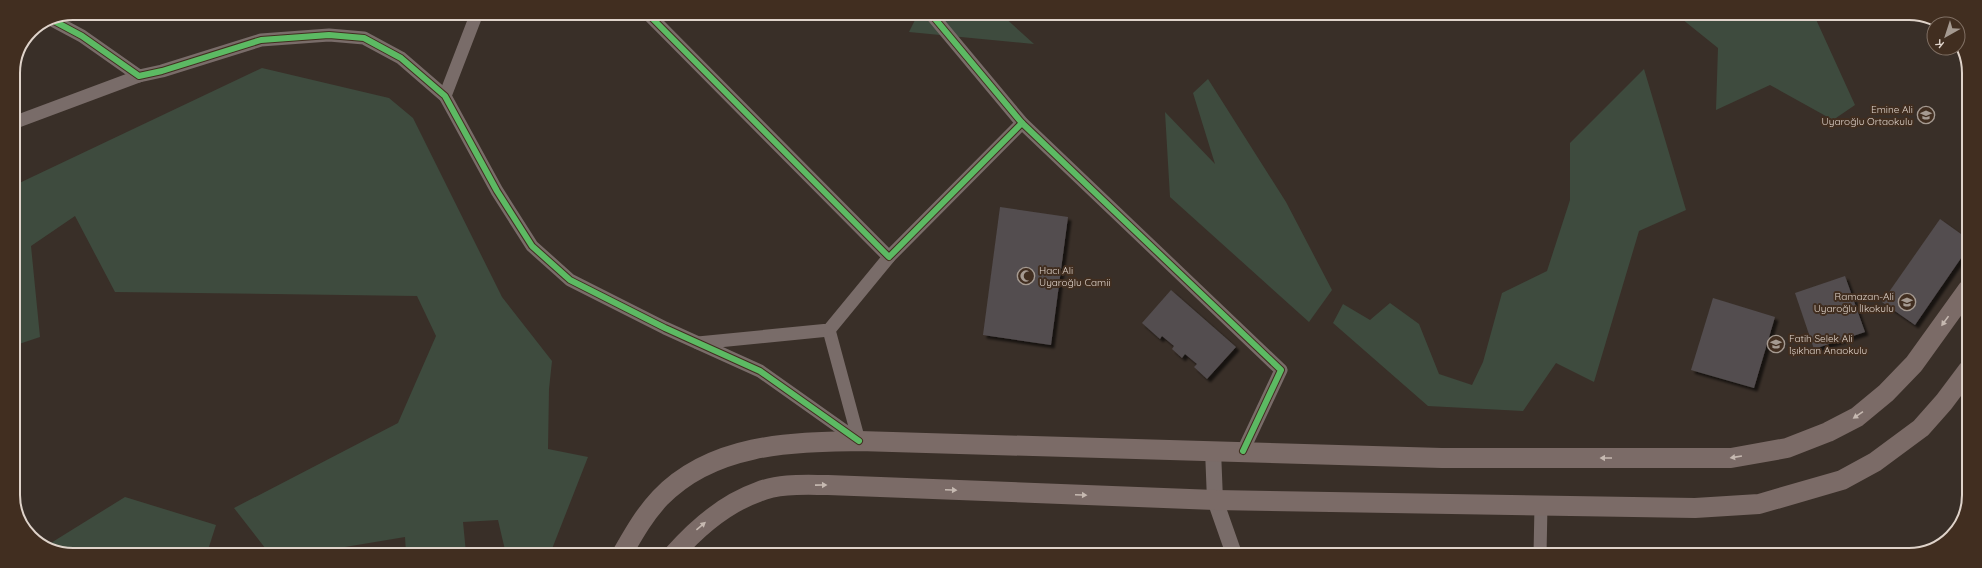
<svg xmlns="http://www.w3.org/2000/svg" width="1982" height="568" viewBox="0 0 1982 568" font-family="Quicksand,sans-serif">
<defs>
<filter id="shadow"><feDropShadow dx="3.5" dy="3.5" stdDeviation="1" flood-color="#0009"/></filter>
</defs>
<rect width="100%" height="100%" fill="#392f28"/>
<g fill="#3e4b3e">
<path d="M918 14H1001L1034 44 909 32Z"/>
<path d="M1677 15H1814L1855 105 1833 120 1770 85 1716 110 1718 48Z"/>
<path d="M262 68 389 98 413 118 502 297 552 361 549 389 548 449 588 457 550 554H512L505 550 498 520 463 522 466 553H406L405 537 309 553H269L234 508 398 423 436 336 417 296 115 292 75 216 31 246 40 337 13 346V186Z"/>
<path d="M1644 69 1686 210 1639 231 1594 382 1556 363 1523 411 1428 406 1333 323 1343 304 1370 320 1390 303 1419 324 1439 374 1472 385 1483 362 1502 293 1547 271 1570 200V143Z"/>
<path d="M1208 79 1286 202 1332 290 1309 322 1170 197 1165 112 1215 164 1193 93Z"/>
<path d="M125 497 216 525 207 553H58L46 546Z"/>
</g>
<g fill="#534d4f" filter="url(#shadow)">
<path d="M1000 207 1068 217 1051 345 983 335Z"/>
<path d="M1940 219 1968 239V248L1915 325 1882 302Z"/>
<path d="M1845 276 1865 332 1814 349 1795 293Z"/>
<path d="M1171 290 1236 347 1207 379 1194 367 1197 364 1185 354 1182 358 1172 349 1174 346 1162 336 1160 339 1142 323Z"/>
<path d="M1713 298 1775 317 1754 388 1691 370Z"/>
</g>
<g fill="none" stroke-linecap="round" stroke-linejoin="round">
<g stroke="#796c69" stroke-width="13">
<path d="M648 14 889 257 1022 123"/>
<path d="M931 14 1022 123 1281 370 1243 451"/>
<path d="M54 21 82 36 139 76 162 71 261 40 329 35 364 38 401 58 445 96 497 191 532 246 570 280 665 328 760 371 859 441"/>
<path d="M445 96 477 13"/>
<path d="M13 123 139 76"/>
<path d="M829 330 859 441"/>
<path d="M698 343 829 330 889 257"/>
<path d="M1540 555 1541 506"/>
</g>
<path stroke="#796c69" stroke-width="16" d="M1213 450 1215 500 1234 554"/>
<g stroke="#7b6b67" stroke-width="20">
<path d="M622 554C633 535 644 515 660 498 712 444 789 442 859 441L1442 458H1731L1787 448 1828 432 1857 417 1886 393 1914 364 1968 289"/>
<path d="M674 554C697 528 724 504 758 492 779 483 806 485 828 485L1215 500 1695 508 1759 504 1842 480 1875 462 1921 428 1944 402 1968 370"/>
</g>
<defs>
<g id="cycleway">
<path d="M648 14 889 257 1022 123"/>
<path d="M931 14 1022 123 1281 370 1243 451"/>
<path d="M54 21 82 36 139 76 162 71 261 40 329 35 364 38 401 58 445 96 497 191 532 246 570 280 665 328 760 371 859 441"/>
</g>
</defs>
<use href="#cycleway" stroke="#412e20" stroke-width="8"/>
<use href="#cycleway" stroke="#5cba63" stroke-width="6"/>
</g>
<defs><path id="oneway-solid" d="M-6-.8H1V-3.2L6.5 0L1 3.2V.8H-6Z"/></defs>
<g fill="#c6b9b1">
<use href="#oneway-solid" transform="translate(1945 321) rotate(126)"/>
<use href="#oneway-solid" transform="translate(1858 415) rotate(146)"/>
<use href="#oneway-solid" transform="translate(1736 457) rotate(171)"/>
<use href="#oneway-solid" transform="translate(1606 458) rotate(-180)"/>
<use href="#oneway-solid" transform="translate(821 485) rotate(-1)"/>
<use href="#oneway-solid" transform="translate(951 490) rotate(2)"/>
<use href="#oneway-solid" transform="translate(1081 495) rotate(2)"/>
<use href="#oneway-solid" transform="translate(701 526) rotate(-40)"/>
</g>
<defs>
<symbol id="school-ring" viewBox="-11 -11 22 22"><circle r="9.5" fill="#412e20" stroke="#a59a91" stroke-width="1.5"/><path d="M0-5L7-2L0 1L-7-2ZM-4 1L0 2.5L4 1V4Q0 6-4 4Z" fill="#a59a91"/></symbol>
<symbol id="mosque-ring" viewBox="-11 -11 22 22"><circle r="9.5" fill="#412e20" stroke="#a59a91" stroke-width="1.5"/><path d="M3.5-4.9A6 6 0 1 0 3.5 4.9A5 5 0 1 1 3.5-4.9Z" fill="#a59a91"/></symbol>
</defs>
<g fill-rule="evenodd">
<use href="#school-ring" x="1916" y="105" width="20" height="20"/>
<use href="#mosque-ring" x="1016" y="266" width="20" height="20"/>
<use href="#school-ring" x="1897" y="292" width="20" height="20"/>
<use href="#school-ring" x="1766" y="334" width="20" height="20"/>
</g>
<g text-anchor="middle" stroke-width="4" stroke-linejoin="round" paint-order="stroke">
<g font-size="10" fill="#dfd3ca" stroke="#412e20" text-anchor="end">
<text x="1913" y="113">Emine Ali<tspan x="1913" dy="12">Uyaroğlu Ortaokulu</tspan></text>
<text x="1039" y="274" text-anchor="start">Hacı Ali<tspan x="1039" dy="12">Uyaroğlu Camii</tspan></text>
<text x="1894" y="300">Ramazan-Ali<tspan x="1894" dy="12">Uyaroğlu İlkokulu</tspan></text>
<text x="1789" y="342" text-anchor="start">Fatih Selek Ali<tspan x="1789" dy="12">Işıkhan Anaokulu</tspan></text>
</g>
</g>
<path d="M0 0H1982V568H0ZM73 20H1909A53 53 0 0 1 1962 73V495A53 53 0 0 1 1909 548H73A53 53 0 0 1 20 495V73A53 53 0 0 1 73 20Z" fill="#412e20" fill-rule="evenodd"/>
<path fill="none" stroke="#dfd3ca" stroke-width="2" d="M73 20H1909A53 53 0 0 1 1962 73V495A53 53 0 0 1 1909 548H73A53 53 0 0 1 20 495V73A53 53 0 0 1 73 20Z"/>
<g transform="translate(1946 36) rotate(219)"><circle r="19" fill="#412e20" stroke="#807064"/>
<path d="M0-3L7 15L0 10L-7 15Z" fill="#a59a91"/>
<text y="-6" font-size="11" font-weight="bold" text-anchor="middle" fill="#dfd3ca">K</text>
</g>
</svg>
